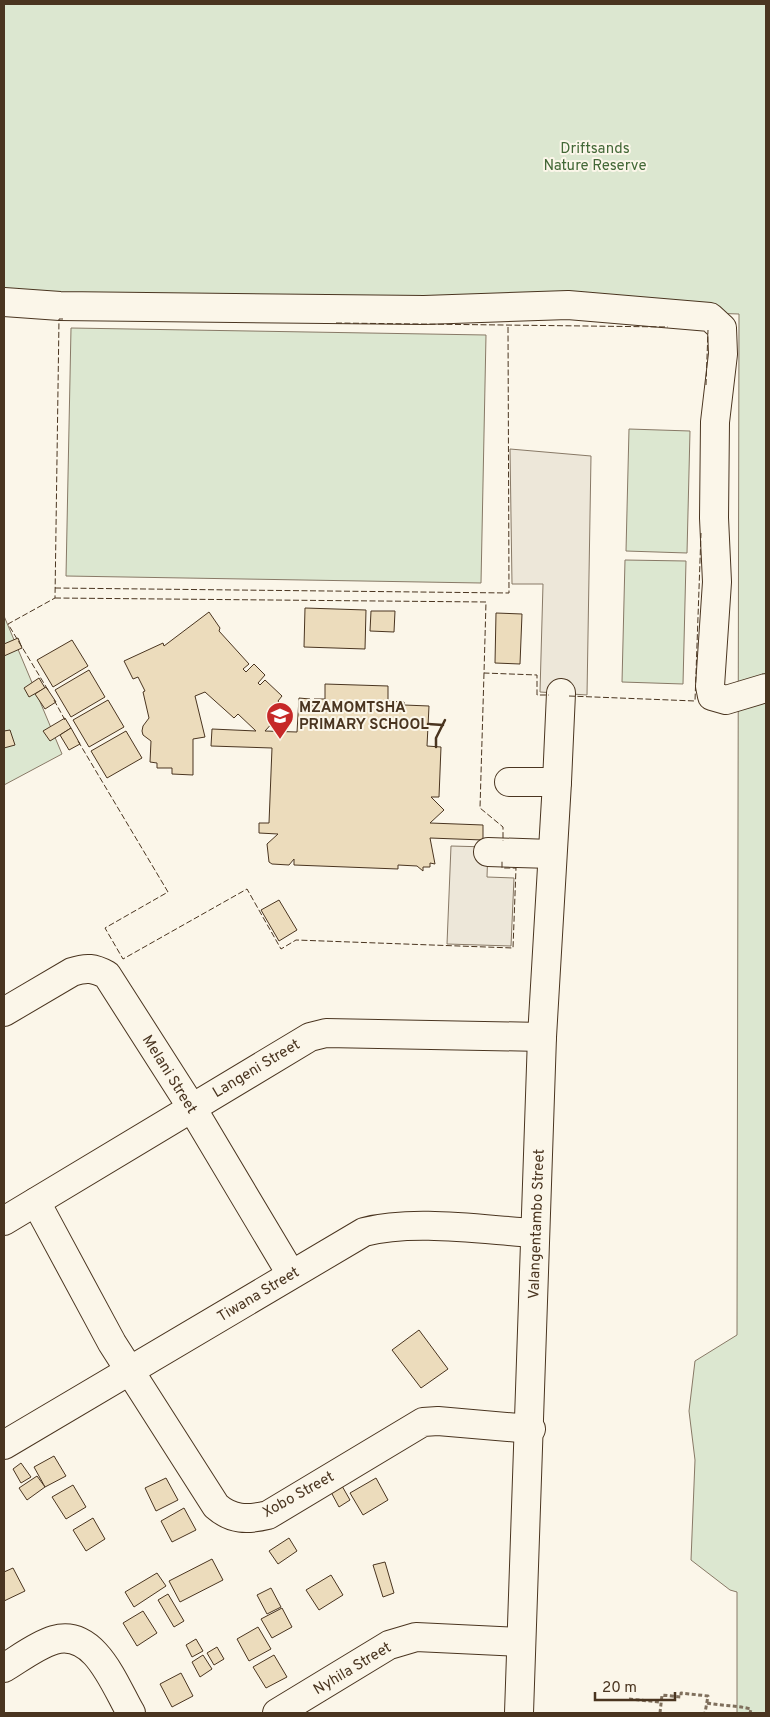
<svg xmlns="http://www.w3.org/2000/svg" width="770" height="1717" viewBox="0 0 770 1717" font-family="Overpass,sans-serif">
<rect width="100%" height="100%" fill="#fbf6e9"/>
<g fill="#dce7d0" stroke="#887966">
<path d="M4 4H766V1713H737V1592L730 1590 691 1560 695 1460 689 1411 695 1361 737 1335 739 314 182 296 177 301 4 290Z"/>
<path d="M71 328 486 335 481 583 66 576Z"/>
<path d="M629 429 690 431 687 553 626 551Z"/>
<path d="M625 560 686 561 683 684 622 682Z"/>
<path d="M4 616 62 754 4 785Z"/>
</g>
<g fill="#ede7d9" stroke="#887966">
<path d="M510 449 591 456 587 695 540 692 543 584H512Z"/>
<path d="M451 846 488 847 487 877 514 878 511 946 447 944Z"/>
</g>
<g fill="#ecdcbc" stroke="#4a3520">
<path d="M305 608 366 610 365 649 304 647Z"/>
<path d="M371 611H395L394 632 370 631Z"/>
<path d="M209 612 220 628 219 631 249 664 243 669 246 672 254 664 265 675 258 683 260 685 265 680 282 696 278 701 281 705 270 716 275 720 265 731 297 732 299 698 310 699V706H314V699H325V684L388 686V701L404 702V705L429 706 427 746 441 747 439 797H431L444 810 430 823 483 825V840L430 838 435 864 430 863V867H423V871L417 866 398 865V869L294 865V859L289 865 272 864 269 862 267 844 278 834 259 833V823H269L272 748 211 746 212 729 256 731 238 714 234 718 205 692 195 696 205 737 193 739V775L172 774V768H157V763L150 762 151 741 143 735 142 731 143 726 149 718 143 692 145 691 138 677 133 679 124 661 163 643 164 646Z"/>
<path d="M496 613 522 614 520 664 495 663Z"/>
<path d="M18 638 22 648 4 656V644Z"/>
<path d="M72 640 88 666 53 687 37 660Z"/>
<path d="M89 670 105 697 71 717 55 690Z"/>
<path d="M39 678 45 688 29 697 24 688Z"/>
<path d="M46 687 56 702 45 709 35 694Z"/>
<path d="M108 700 124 727 89 747 73 720Z"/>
<path d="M65 718 71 728 50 741 43 731Z"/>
<path d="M71 728 80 744 69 750 60 735Z"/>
<path d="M10 730 15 745 4 748V731Z"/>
<path d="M126 731 142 758 107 778 91 751Z"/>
<path d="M279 900 297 930 279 941 261 910Z"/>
<path d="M419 1330 448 1369 421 1388 392 1350Z"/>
<path d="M54 1456 66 1476 45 1487 34 1467Z"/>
<path d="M21 1463 31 1477 21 1483 13 1469Z"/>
<path d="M37 1476 45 1487 27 1500 19 1488Z"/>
<path d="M166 1478 178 1500 156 1511 145 1488Z"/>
<path d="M376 1478 388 1500 363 1515 350 1493Z"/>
<path d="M73 1485 86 1507 66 1519 52 1497Z"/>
<path d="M342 1486 350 1500 339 1507 331 1492Z"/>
<path d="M184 1508 196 1530 172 1542 161 1521Z"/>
<path d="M93 1518 105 1539 86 1551 73 1530Z"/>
<path d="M289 1538 297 1551 278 1564 269 1551Z"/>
<path d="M212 1559 223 1580 180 1602 169 1581Z"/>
<path d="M385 1562 394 1593 383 1597 373 1565Z"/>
<path d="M13 1568 25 1591 4 1601V1572Z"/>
<path d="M157 1573 166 1586 134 1607 125 1592Z"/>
<path d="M331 1575 343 1595 319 1610 306 1590Z"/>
<path d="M271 1588 281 1607 267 1614 257 1595Z"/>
<path d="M168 1594 184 1621 174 1627 158 1600Z"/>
<path d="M282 1608 292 1627 272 1638 261 1619Z"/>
<path d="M143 1611 157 1633 137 1646 123 1623Z"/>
<path d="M258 1627 271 1649 249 1661 237 1639Z"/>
<path d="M196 1639 203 1651 192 1657 186 1645Z"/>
<path d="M217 1647 224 1659 214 1665 207 1653Z"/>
<path d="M203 1655 212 1669 200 1677 192 1662Z"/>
<path d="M274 1655 287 1677 266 1688 253 1667Z"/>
<path d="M181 1673 193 1696 172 1707 160 1684Z"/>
</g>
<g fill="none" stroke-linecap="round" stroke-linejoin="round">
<defs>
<g id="minor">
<path d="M4 302 60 306 424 310 568 305 710 317 722 328 723 354 715 422 714 518 717 582 710 686 712 696 726 700 766 688"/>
<path d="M509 782H557L542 1037 519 1713"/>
<path d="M557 782 561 693"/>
<path d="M488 852 552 854"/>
<path d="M4 1012 72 972C87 967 94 968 107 975L192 1108 291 1274"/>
<path d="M36 1202 112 1343 216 1506C232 1520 247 1520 268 1515L423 1422 438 1421 531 1429"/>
<path d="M4 1221 310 1037 326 1033 542 1037"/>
<path d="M4 1445 364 1232C414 1219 483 1230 535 1233"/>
<path d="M4 1668C19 1659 37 1645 54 1640 95 1628 115 1686 131 1713"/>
<path d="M277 1713 389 1645 416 1637 521 1642"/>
</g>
</defs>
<use href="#minor" stroke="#4a3520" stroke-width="30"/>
<g stroke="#7f6f5c" stroke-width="3" stroke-dasharray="4 2.5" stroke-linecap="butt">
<path d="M629 1699 660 1702"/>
<path d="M707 1703C722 1706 735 1705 751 1709L750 1713"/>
<path d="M660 1713 662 1695 681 1697V1693L708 1696 705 1713"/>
</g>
<use href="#minor" stroke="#fbf6e9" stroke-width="28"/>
<g stroke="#4a3520" stroke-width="1" stroke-dasharray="6 2.5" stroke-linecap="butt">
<path d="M336 323 668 327"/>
<path d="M706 385 708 330"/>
<path d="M55 588 509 593 508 325"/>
<path d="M55 598 486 602 484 673 537 675V695H549"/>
<path d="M484 673 480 808 503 827V841"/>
<path d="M48 690 8 624 55 598 59 319H63"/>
<path d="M569 696 695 701 701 533"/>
<path d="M54 700 65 720"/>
<path d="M78 741 168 892 105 928 123 959 247 889 281 949 296 940 513 948 516 868H502V861"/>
</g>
<g stroke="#4a3520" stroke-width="2.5">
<path d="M428 724 443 725"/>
<path d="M436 747V738L445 720"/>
</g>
</g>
<defs>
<symbol id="school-pin" viewBox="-11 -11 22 30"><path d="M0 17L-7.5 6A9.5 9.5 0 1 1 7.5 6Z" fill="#c62828" stroke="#fbf6e9"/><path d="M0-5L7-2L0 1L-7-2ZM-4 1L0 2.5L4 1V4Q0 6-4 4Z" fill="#fff"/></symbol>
</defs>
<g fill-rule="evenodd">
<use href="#school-pin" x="264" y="700" width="32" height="43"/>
</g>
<g text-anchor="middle" stroke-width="4" stroke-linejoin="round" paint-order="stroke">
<g font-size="15" fill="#436837" stroke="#fbf6e9">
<text x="595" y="153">Driftsands<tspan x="595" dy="17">Nature Reserve</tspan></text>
</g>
<g font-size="15" font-weight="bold" fill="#4a3520" stroke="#fbf6e9" text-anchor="start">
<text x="299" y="712">MZAMOMTSHA<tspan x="299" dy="17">PRIMARY SCHOOL</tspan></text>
</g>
<g font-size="15" fill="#4a3520" stroke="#fbf6e9">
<text transform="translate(256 1068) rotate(-31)" y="5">Langeni Street</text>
<text transform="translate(170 1074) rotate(58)" y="5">Melani Street</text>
<text transform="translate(536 1224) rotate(-88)" y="5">Valangentambo Street</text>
<text transform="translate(258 1294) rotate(-31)" y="5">Tiwana Street</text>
<text transform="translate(298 1494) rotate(-29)" y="5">Xobo Street</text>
<text transform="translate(352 1668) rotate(-31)" y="5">Nyhila Street</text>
</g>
</g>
<rect width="770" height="1717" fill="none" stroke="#4a3520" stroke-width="10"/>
<path d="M595 1692v8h80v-8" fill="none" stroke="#4a3520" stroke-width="2.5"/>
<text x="602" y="1692" font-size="15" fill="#4a3520" stroke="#fbf6e9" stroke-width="4" paint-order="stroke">20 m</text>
</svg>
